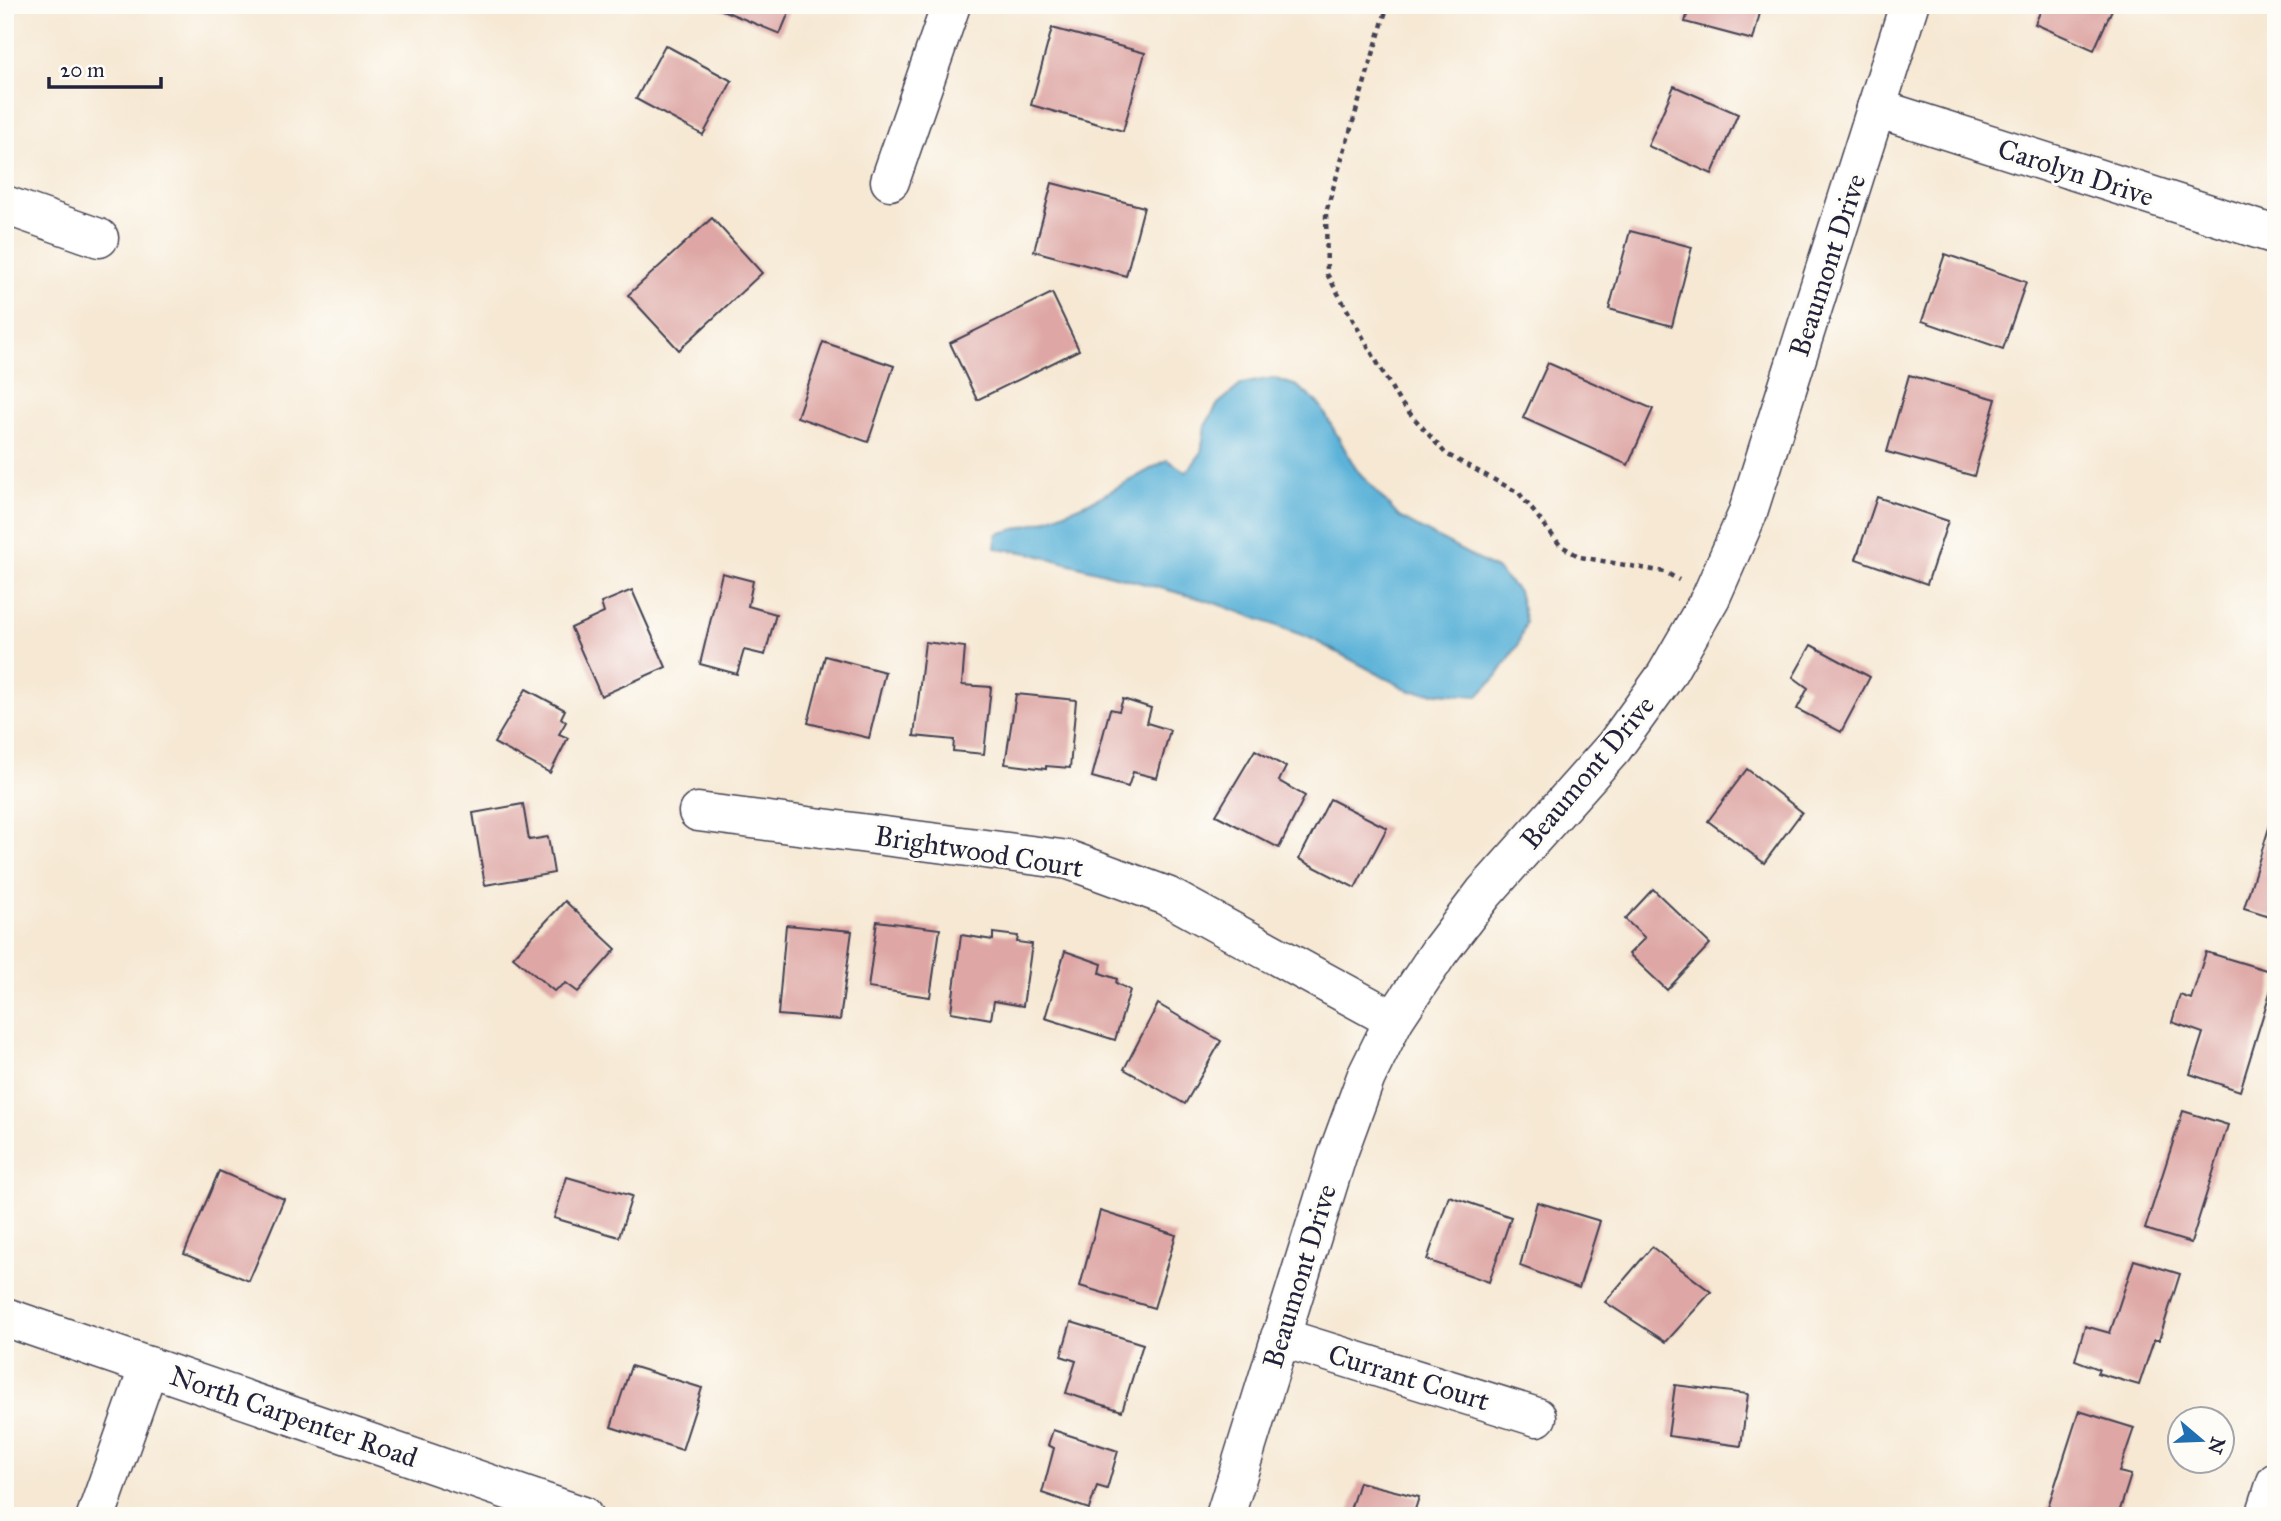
<svg xmlns="http://www.w3.org/2000/svg" width="2281" height="1521" viewBox="0 0 2281 1521" font-family="'IM FELL Great Primer',serif">
<rect width="100%" height="100%" fill="#fdfcf7"/>
<filter id="ink" filterUnits="userSpaceOnUse"><feTurbulence type="fractalNoise" baseFrequency=".0143" numOctaves="2"/><feDisplacementMap in="SourceGraphic" scale="14" xChannelSelector="R" yChannelSelector="G"/><feConvolveMatrix kernelMatrix="1 2 1 2 8 2 1 2 1" color-interpolation-filters="sRGB"/></filter>
<filter id="wash" filterUnits="userSpaceOnUse"><feTurbulence type="fractalNoise" baseFrequency=".00686" numOctaves="4" result="noise"/><feDisplacementMap in="SourceGraphic" scale="28" xChannelSelector="R" yChannelSelector="G"/><feGaussianBlur stdDeviation="1.57" result="paint"/><feColorMatrix in="noise" values="0 0 0 0 0 0 0 0 0 0 0 0 0 0 0 0 0 1.4 0 .05"/><feComposite in="paint" operator="in"/></filter>
<g filter="url(#wash)">
<rect width="100%" height="100%" fill="#f6e8d3"/>
<path fill="#5bb2d8" stroke="#3e6a8a" stroke-width="2" d="M1273 378 1297 386 1320 405 1356 469 1399 517 1496 569 1518 591 1526 622 1518 645 1497 676 1478 696 1410 691 1310 638 1209 601 1029 553 995 548 997 534 1044 521 1098 498 1167 460 1187 472 1201 453 1205 426 1218 404 1242 384Z"/>
<g id="blocks">
<g fill="#dea7a5">
<path d="M710 5H792L780 34Z"/>
<path d="M1690 5H1762L1753 40 1685 22Z"/>
<path d="M2043 5H2114L2094 50 2035 24Z"/>
<path d="M1052 28 1145 53 1123 131 1031 105Z"/>
<path d="M665 45 732 81 703 135 636 99Z"/>
<path d="M1674 86 1738 114 1712 174 1648 146Z"/>
<path d="M1052 183 1144 207 1126 276 1034 251Z"/>
<path d="M712 218 762 273 679 350 628 295Z"/>
<path d="M1630 231 1692 247 1672 326 1609 309Z"/>
<path d="M1945 254 2026 282 2003 349 1922 321Z"/>
<path d="M1052 293 1079 350 977 400 950 343Z"/>
<path d="M823 342 894 366 868 442 797 417Z"/>
<path d="M1548 363 1653 409 1628 465 1523 418Z"/>
<path d="M1909 375 1996 399 1974 476 1887 452Z"/>
<path d="M1877 497 1948 521 1927 584 1856 559Z"/>
<path d="M722 573 753 581 748 606 776 614 765 655 744 650 737 674 700 664Z"/>
<path d="M632 590 666 667 601 696 571 628 604 613 601 603Z"/>
<path d="M925 642 965 647 962 685 991 687 984 754 953 751 954 740 914 736Z"/>
<path d="M1811 645 1870 677 1841 732 1797 709 1808 688 1793 677Z"/>
<path d="M825 656 885 672 869 738 808 723Z"/>
<path d="M526 689 565 710 561 718 566 722 559 734 568 738 550 773 494 743Z"/>
<path d="M1016 694 1076 700 1070 768 1046 766V769L1005 764Z"/>
<path d="M1123 699 1151 708 1147 723 1170 730 1157 778 1133 772 1128 787 1092 777 1110 709 1119 711Z"/>
<path d="M1255 750 1286 767 1279 781 1305 796 1279 848 1216 815Z"/>
<path d="M1747 769 1802 812 1764 863 1708 821Z"/>
<path d="M1330 799 1387 828 1355 888 1299 859Z"/>
<path d="M523 804 529 840 548 837 554 873 485 885 473 813Z"/>
<path d="M2273 815H2276V918L2244 908Z"/>
<path d="M1653 889 1710 944 1667 990 1629 954 1645 938 1625 919Z"/>
<path d="M565 901 616 949 578 992 566 983 554 991 513 957Z"/>
<path d="M877 921 940 929 930 997 868 988Z"/>
<path d="M786 925 852 931 840 1020 778 1015Z"/>
<path d="M993 933 1018 936 1017 942 1032 944 1023 1006 994 1001 991 1019 951 1012 961 935 993 940Z"/>
<path d="M1065 951 1102 964 1100 973 1117 979 1116 983 1130 990 1115 1040 1045 1018Z"/>
<path d="M2206 952 2276 973 2240 1091 2190 1074 2203 1033 2172 1022 2180 995 2191 999Z"/>
<path d="M1158 1004 1221 1041 1185 1104 1124 1069Z"/>
<path d="M2183 1111 2228 1125 2191 1243 2145 1229Z"/>
<path d="M219 1171 284 1199 249 1281 184 1254Z"/>
<path d="M567 1177 632 1196 619 1237 554 1218Z"/>
<path d="M1449 1196 1511 1217 1489 1282 1427 1260Z"/>
<path d="M1537 1202 1600 1221 1579 1288 1520 1266Z"/>
<path d="M1100 1211 1176 1235 1154 1308 1080 1286Z"/>
<path d="M1652 1247 1711 1292 1666 1342 1605 1302Z"/>
<path d="M2134 1260 2180 1274 2159 1340H2154L2139 1385 2097 1373 2099 1369 2075 1360 2085 1326 2110 1333Z"/>
<path d="M1071 1322 1143 1344 1122 1411 1066 1393 1076 1361 1061 1356Z"/>
<path d="M631 1366 702 1388 682 1450 611 1427Z"/>
<path d="M1675 1385 1748 1394 1741 1446 1668 1436Z"/>
<path d="M2079 1411 2134 1428 2119 1472 2131 1475 2118 1516H2054L2046 1513Z"/>
<path d="M1053 1430 1118 1451 1107 1489 1097 1486 1089 1509 1042 1493 1054 1448 1048 1445Z"/>
<path d="M1359 1482 1419 1497 1413 1516H1348Z"/>
</g>
</g>
</g>
<g filter="url(#ink)">
<use href="#blocks" fill-opacity="0" stroke="#424052" stroke-width="2"/>
<g fill="none" stroke-linecap="round" stroke-linejoin="round">
<defs>
<g id="street">
<path d="M1876 108 2276 235"/>
<path d="M890 181 951 5"/>
<path d="M5 205 99 238"/>
<path d="M698 812 1069 860 1167 896 1394 1020"/>
<path d="M1280 1337 1537 1417"/>
<path d="M96 1516 149 1366"/>
<path d="M1225 1516 1337 1156 1366 1077 1394 1020 1439 952 1484 893 1614 747 1666 675 1711 597 1747 515 1909 5"/>
<path d="M2265 1516 2276 1482"/>
</g>
<path id="secondary" d="M5 1317 583 1516"/>
</defs>
<use href="#street" stroke="#424052" stroke-width="41"/>
<use href="#secondary" stroke="#424052" stroke-width="41"/>
<path stroke="#424052" stroke-width="4.5" stroke-dasharray="5 5" stroke-linecap="butt" d="M1392 5 1385 14 1326 212 1327 274 1399 401 1446 454 1519 493 1560 545 1580 557 1665 572 1679 580"/>
<use href="#street" stroke="#fff" stroke-width="38"/>
<use href="#secondary" stroke="#fff" stroke-width="38"/>
</g>
</g>
<g text-anchor="middle" stroke-width="6" stroke-linejoin="round" paint-order="stroke">
<g font-size="28" fill="#22223b" stroke="#fdfcf7">
<text transform="translate(2076 172) rotate(18)" y="10">Carolyn Drive</text>
<text transform="translate(1827 265) rotate(-72)" y="10">Beaumont Drive</text>
<text transform="translate(1587 772) rotate(-50)" y="10">Beaumont Drive</text>
<text transform="translate(979 851) rotate(9)" y="10">Brightwood Court</text>
<text transform="translate(1299 1276) rotate(-73)" y="10">Beaumont Drive</text>
<text transform="translate(1409 1377) rotate(17)" y="10">Currant Court</text>
<text transform="translate(294 1416) rotate(19)" y="10">North Carpenter Road</text>
</g>
</g>
<rect width="2281" height="1521" fill="none" stroke="#fdfcf7" stroke-width="28"/>
<g transform="translate(2201 1440) rotate(109)"><circle r="33" fill="#fdfcf7" stroke="#a5a5ac" stroke-width="2"/>
<path d="M0-5L12 26L0 18L-12 26Z" fill="#1f6fb2"/>
<text y="-10" font-size="19" font-weight="bold" text-anchor="middle" fill="#22223b">N</text>
</g>
<path d="M49 77v10h112v-10" fill="none" stroke="#22223b" stroke-width="3.5"/>
<text x="60" y="77" font-size="21" fill="#22223b" stroke="#fdfcf7" stroke-width="5" paint-order="stroke">20 m</text>
</svg>
